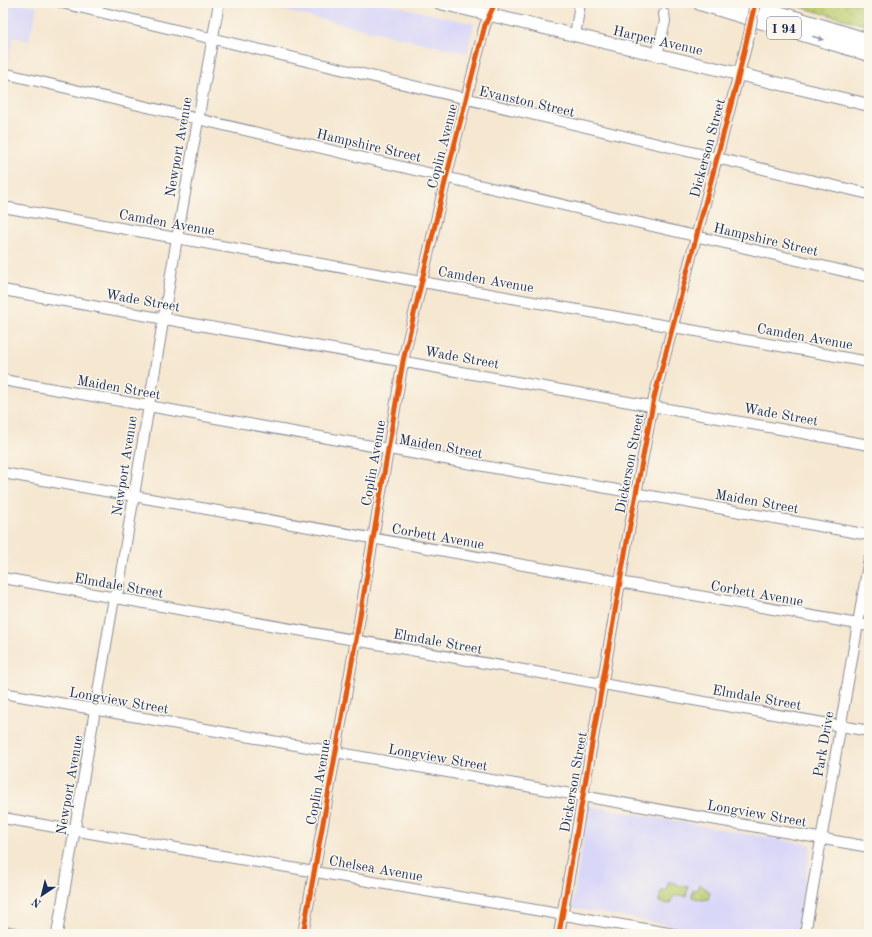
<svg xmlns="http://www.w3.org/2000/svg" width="872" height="937" viewBox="0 0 872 937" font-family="'Old Standard TT',serif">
<defs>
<pattern id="park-dots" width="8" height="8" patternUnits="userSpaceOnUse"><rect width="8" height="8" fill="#bfcf71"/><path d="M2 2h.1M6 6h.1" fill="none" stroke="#a4b264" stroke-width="1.8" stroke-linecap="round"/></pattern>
</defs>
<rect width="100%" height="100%" fill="#fbf7ec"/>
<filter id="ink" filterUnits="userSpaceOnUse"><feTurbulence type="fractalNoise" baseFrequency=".025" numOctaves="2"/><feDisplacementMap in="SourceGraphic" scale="8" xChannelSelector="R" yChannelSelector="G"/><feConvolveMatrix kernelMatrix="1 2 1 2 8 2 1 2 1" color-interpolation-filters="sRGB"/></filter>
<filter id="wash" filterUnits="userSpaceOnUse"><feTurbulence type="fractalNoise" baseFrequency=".012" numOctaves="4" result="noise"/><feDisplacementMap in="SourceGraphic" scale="16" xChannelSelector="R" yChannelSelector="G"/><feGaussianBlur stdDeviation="0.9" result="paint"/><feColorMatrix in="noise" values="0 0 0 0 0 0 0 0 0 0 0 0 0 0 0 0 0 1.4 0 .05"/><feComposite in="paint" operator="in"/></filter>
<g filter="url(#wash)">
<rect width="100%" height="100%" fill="#f5e7d0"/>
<g fill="#d9d7f8">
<path d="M3 3H22L37 7 29 41 13 37 7 67 3 66Z"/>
<path d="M250 3H384L474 24 467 53Z"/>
<path d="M589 806 811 845 796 934H720L572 908Z"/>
</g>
<g fill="url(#park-dots)" stroke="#6d7f68">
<path d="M786 3H869V26Z"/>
<path d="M668 882 676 883V885L688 887 686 896C677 895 672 894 670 904L659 902 661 891H667Z"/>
<path d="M699 884 705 888 710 893 708 899 702 900 692 897 693 890H697Z"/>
</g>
</g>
<g filter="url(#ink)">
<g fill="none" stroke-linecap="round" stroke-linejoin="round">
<defs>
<g id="minor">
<path d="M62 3 869 194"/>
<path d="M575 36 580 3"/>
<path d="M657 55 665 21 664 14"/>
<path d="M3 73 869 277"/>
<path d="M3 207 869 362"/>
<path d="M3 290 869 445"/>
<path d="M3 380 869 535"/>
<path d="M3 473 869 626"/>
<path d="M3 578 869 731"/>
<path d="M3 693 869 847"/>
<path d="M3 818 674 934"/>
<path d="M3 931 19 934"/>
<path d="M57 934 114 598 118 591 177 238 219 3"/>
<path d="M303 934 357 634 403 361 446 178 485 25 495 3"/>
<path d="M559 934 628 536 654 398 749 35"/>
<path d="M805 934 869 559"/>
</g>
<path id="major" d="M440 3 869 105"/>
<g id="highway">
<path d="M700 3 869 54"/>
<path d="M746 3 869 41"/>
</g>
</defs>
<use href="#minor" stroke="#888b97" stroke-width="12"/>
<use href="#major" stroke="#888b97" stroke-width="14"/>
<use href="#highway" stroke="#888b97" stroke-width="16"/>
<use href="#minor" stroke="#fff" stroke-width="10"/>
<use href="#major" stroke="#fff" stroke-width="12"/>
<use href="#highway" stroke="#fff" stroke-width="14"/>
<defs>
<path id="minor-bridge" d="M749 35 755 3"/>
</defs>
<use href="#minor-bridge" stroke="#888b97" stroke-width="12" stroke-linecap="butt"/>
<use href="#minor-bridge" stroke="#fff" stroke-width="10"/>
<defs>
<g id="cycleway">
<path d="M303 934 357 634 403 361 446 178 485 25 495 3"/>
<path d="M559 934 628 536 654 398 739 74 755 3"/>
</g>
</defs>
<use href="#cycleway" stroke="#fbf7ec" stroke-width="8"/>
<use href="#cycleway" stroke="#e8590c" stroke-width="5"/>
</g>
<defs><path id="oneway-solid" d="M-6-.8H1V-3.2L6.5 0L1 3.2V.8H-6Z"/></defs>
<use fill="#8d97ae" href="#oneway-solid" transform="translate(818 38) rotate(17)"/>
</g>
<g text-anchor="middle" stroke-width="3" stroke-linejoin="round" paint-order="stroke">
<rect fill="#fbf7ec" stroke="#5e6b89" stroke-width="1" x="767" y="17" width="34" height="22" rx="3"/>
<g font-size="13" font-weight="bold" fill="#1b2f5e">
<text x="784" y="33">I 94</text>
</g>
<g font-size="14" fill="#1b2f5e" stroke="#fbf7ec">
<text transform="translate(658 40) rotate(13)" y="5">Harper Avenue</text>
<text transform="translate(527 101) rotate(13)" y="5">Evanston Street</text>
<text transform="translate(369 145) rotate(13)" y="5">Hampshire Street</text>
<text transform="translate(442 146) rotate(-76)" y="5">Coplin Avenue</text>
<text transform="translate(178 147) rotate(-80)" y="5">Newport Avenue</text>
<text transform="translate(707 148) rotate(-75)" y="5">Dickerson Street</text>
<text transform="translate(167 222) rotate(10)" y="5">Camden Avenue</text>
<text transform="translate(766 239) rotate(13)" y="5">Hampshire Street</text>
<text transform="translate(486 279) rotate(10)" y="5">Camden Avenue</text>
<text transform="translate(143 300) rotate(10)" y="5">Wade Street</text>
<text transform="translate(805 336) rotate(10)" y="5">Camden Avenue</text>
<text transform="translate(462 357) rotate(10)" y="5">Wade Street</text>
<text transform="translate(119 387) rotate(10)" y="5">Maiden Street</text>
<text transform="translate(781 414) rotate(10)" y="5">Wade Street</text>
<text transform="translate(441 446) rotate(10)" y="5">Maiden Street</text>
<text transform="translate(373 463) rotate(-80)" y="5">Coplin Avenue</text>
<text transform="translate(629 463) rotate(-79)" y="5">Dickerson Street</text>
<text transform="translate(124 466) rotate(-81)" y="5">Newport Avenue</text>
<text transform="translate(757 501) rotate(10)" y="5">Maiden Street</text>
<text transform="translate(438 536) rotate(10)" y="5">Corbett Avenue</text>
<text transform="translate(119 585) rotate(10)" y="5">Elmdale Street</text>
<text transform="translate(757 593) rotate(10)" y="5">Corbett Avenue</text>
<text transform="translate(438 641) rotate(10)" y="5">Elmdale Street</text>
<text transform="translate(757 697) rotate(10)" y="5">Elmdale Street</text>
<text transform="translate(119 700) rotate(10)" y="5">Longview Street</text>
<text transform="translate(823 744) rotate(-80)" y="5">Park Drive</text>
<text transform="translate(438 757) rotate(10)" y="5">Longview Street</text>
<text transform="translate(318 782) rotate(-80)" y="5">Coplin Avenue</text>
<text transform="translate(573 782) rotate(-80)" y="5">Dickerson Street</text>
<text transform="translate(69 785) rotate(-80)" y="5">Newport Avenue</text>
<text transform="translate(757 813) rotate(10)" y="5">Longview Street</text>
<text transform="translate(376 868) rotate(10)" y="5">Chelsea Avenue</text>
</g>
</g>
<rect width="872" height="937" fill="none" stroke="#fbf7ec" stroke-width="16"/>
<g transform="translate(42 895) rotate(215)" stroke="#fbf7ec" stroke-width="3" paint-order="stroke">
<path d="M0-3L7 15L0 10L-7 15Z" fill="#1b2f5e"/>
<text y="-6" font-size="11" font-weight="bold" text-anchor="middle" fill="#1b2f5e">N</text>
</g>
</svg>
